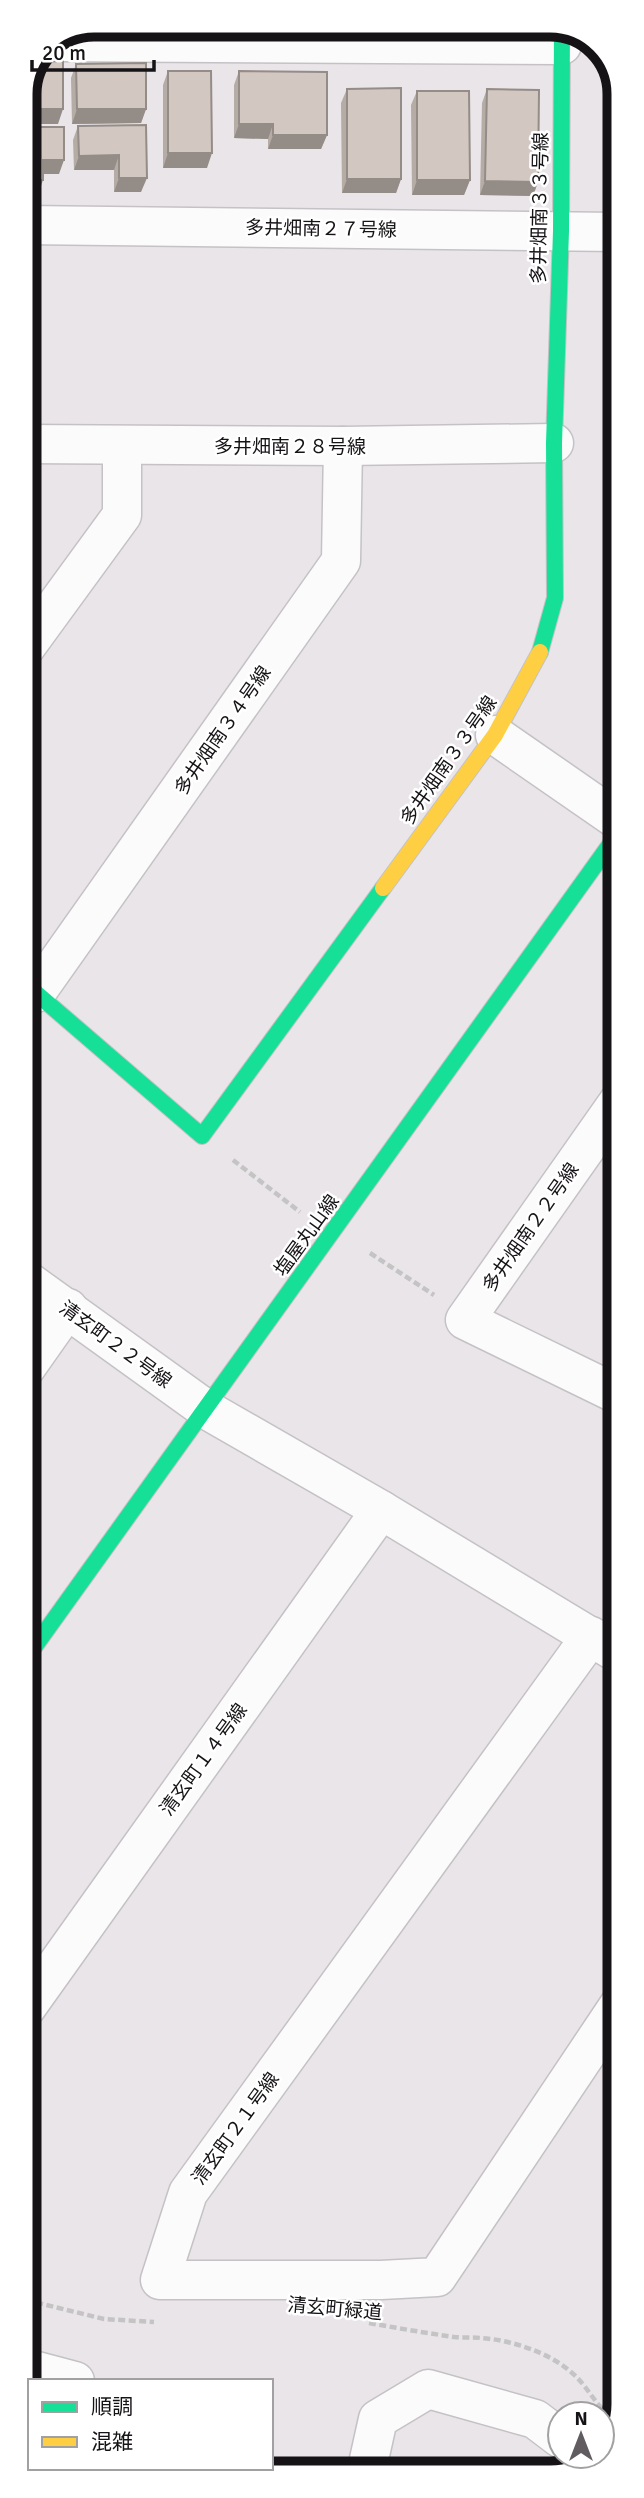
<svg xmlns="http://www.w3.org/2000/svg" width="644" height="2498" viewBox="0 0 644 2498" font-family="Signika,'Noto Sans JP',sans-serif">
<rect width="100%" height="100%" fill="#e9e5e9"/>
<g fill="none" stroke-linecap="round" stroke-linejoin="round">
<defs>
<g id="street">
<path d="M51 42 562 45"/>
<path d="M25 225 618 232"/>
<path d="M25 444 343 446 554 443"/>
<path d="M25 648 122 515V446"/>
<path d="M495 735 619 821"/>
<path d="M36 993 341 561 343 446"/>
<path d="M619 1101 465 1320 619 1395"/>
<path d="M25 1279 207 1410 381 1510 619 1654"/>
<path d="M25 1369 68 1308"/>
<path d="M591 1636 188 2193 160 2280H381L437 2277 619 2005"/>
<path d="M26 2008 381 1510"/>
<path d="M26 2368 75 2381"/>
<path d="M584 2456 587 2458"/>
<path d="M112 2473 113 2468"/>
<path d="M366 2473 378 2419 428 2389 535 2419 560 2438"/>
</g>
<g id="fast">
<path d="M540 652 555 598 554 443 561 231 562 26"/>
<path d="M25 979 36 993 202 1136 383 888"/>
<path d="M25 1660 619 832"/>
</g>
<path id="slow" d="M383 888 495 735 540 652"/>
</defs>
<use href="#street" stroke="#c5c2c5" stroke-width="41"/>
<use href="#fast" stroke="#c5c2c5" stroke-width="18"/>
<use href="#slow" stroke="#c5c2c5" stroke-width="18"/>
<g stroke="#c5c4c5" stroke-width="4.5" stroke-dasharray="7 3.5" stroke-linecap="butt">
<path d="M233 1160 300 1212"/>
<path d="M370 1253 434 1295"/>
<path d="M26 2300 104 2319 154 2322"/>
<path d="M369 2323C397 2328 426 2333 454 2337 463 2338 472 2337 481 2338 511 2340 548 2352 571 2372 588 2386 596 2407 614 2420"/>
</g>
<use href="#street" stroke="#fcfbfc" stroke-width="38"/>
<use href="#fast" stroke="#16e098" stroke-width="16"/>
<use href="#slow" stroke="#ffcf43" stroke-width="16"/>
</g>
<g fill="#b5aca6">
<path d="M76 64 146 109 141 123 72 124 71 78Z"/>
<path d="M612 69 618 81V179H613Z"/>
<path d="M168 71 207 168H163V85Z"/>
<path d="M239 71 327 135 321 149H268V139L234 138V85Z"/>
<path d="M347 89 401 179 396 193H342L341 103Z"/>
<path d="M487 89 538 182 533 196 480 195 482 103Z"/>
<path d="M417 91 470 180 464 195H412L411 105Z"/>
<path d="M146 125 141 192H114V170H74L73 140 78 126Z"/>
</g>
<g fill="#948c87">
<path d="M25 109H63L58 124H25Z"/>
<path d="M77 109H146L141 123 72 124Z"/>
<path d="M239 124H273L268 139 234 138Z"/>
<path d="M273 135H327L321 149H268Z"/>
<path d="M168 153H212L207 168H163Z"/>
<path d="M119 155 114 170H74L79 156Z"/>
<path d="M43 160H64L59 174H38Z"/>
<path d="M618 164V179H613Z"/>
<path d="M119 178H147L141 192H114Z"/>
<path d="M347 179H401L396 193H342Z"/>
<path d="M25 180H43L38 195H25Z"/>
<path d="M417 180H470L464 195H412Z"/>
<path d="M485 181 538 182 533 196 480 195Z"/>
</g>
<g fill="#d3c8c1" stroke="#948c87" stroke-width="2">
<path d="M63 61V109H25L24 93 38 62Z"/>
<path d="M146 63V109H77L76 64Z"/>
<path d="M168 71H211L212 153H168Z"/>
<path d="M239 71 327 72V135H273V124H239Z"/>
<path d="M617 79 618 81V164Z"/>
<path d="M401 88V179H347V89Z"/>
<path d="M487 89 539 90 538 182 485 181Z"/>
<path d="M417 91H469L470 180H417Z"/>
<path d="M146 125 147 178H119V155L79 156 78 126Z"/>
<path d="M25 127H64V160H43V180H25Z"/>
</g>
<g text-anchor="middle" stroke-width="5" stroke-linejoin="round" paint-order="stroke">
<g font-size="19" fill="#161316" stroke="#fff">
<text transform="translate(539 208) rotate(-89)" y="7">多井畑南３３号線</text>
<text transform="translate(321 228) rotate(1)" y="7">多井畑南２７号線</text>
<text x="290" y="453">多井畑南２８号線</text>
<text transform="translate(222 730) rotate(-55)" y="7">多井畑南３４号線</text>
<text transform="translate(448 760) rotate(-55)" y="7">多井畑南３３号線</text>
<text transform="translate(530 1227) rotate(-55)" y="7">多井畑南２２号線</text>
<text transform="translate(306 1235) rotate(-54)" y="7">塩屋丸山線</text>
<text transform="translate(116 1344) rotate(36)" y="7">清玄町２２号線</text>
<text transform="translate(203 1759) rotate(-54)" y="7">清玄町１４号線</text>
<text transform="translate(235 2128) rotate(-54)" y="7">清玄町２１号線</text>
<text transform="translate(335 2308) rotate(5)" y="7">清玄町緑道</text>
</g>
</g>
<path d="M0 0H644V2498H0ZM94 37H550A57 57 0 0 1 607 94V2404A57 57 0 0 1 550 2461H94A57 57 0 0 1 37 2404V94A57 57 0 0 1 94 37Z" fill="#fff" fill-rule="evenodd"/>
<path fill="none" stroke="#161316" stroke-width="9" d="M94 37H550A57 57 0 0 1 607 94V2404A57 57 0 0 1 550 2461H94A57 57 0 0 1 37 2404V94A57 57 0 0 1 94 37Z"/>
<rect x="28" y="2379" width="245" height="91" fill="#ffffff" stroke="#a2a1a2" stroke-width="2"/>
<rect x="42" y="2402" width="35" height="10" fill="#16e098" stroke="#a2a1a2" stroke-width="2"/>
<text x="91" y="2414" font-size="21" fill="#161316">順調</text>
<rect x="42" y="2437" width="35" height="10" fill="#ffcf43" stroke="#a2a1a2" stroke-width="2"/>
<text x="91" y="2449" font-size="21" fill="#161316">混雑</text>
<g transform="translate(581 2435)"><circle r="33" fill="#ffffff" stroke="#a2a1a2" stroke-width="2"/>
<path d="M0-5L12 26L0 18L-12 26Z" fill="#605c60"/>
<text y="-10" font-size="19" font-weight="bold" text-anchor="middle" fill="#161316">N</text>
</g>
<path d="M32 60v10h122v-10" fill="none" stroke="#161316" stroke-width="3.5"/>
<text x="42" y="60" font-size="21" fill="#161316" stroke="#ffffff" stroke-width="5" paint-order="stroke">20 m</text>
</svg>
